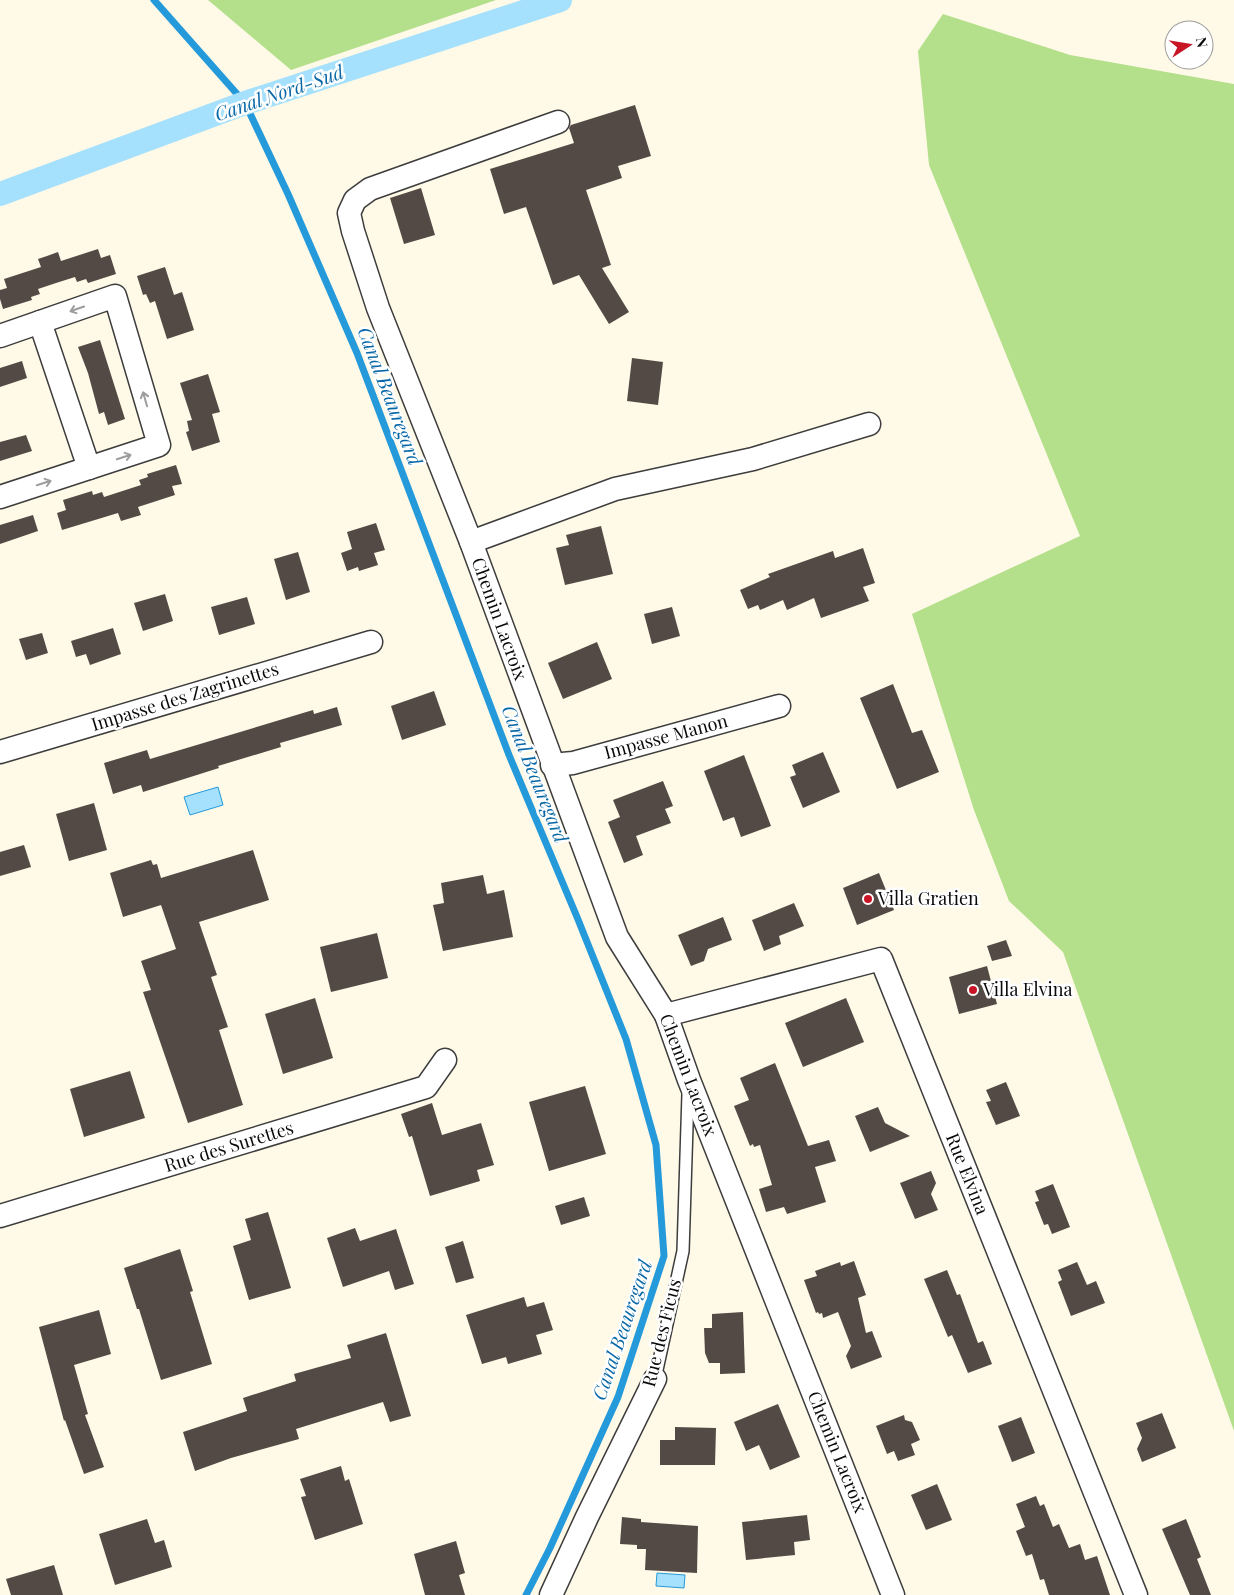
<svg xmlns="http://www.w3.org/2000/svg" width="1234" height="1595" viewBox="0 0 1234 1595" font-family="'Playfair Display',serif">
<rect width="100%" height="100%" fill="#fff9e7"/>
<g fill="#b4df8b">
<path d="M208 0H496L291 70Z"/>
<path d="M943 14 1070 55 1234 84V1431L1063 952 1009 901 974 810 912 614 1080 536 929 165 918 51Z"/>
</g>
<g fill="#a5e0fd" stroke="#259adb">
<path d="M218 787 223 805 190 815 184 797Z"/>
<path d="M657 1573 685 1575 684 1588 656 1586Z"/>
</g>
<g fill="none" stroke-linecap="round" stroke-linejoin="round">
<path stroke="#259adb" stroke-width="7" d="M154 0 245 103 288 194 357 353 509 755 577 917 626 1039 656 1145 664 1256 618 1397 550 1548 526 1595"/>
<path stroke="#a5e0fd" stroke-width="24" d="M0 194 245 103 560 0"/>
</g>
<g fill="#544a45">
<path d="M635 105 651 156 618 166 622 178 586 190 611 265 602 268 629 312 609 324 579 275 553 285 526 207 504 214 490 169 574 143 569 128 571 125Z"/>
<path d="M421 188 435 235 404 244 390 198Z"/>
<path d="M98 249 101 258 110 255 116 274 88 283 86 279 77 282 75 277 56 283 38 289 40 294 31 297 32 300 3 309 0 299V290L7 288 4 279 41 267 38 259 47 256 58 252 61 261Z"/>
<path d="M165 267 174 295 182 292 194 330 167 339 155 301 150 303 146 294 143 295 137 276Z"/>
<path d="M100 340 125 419 108 425 104 412 99 414 88 373 78 347Z"/>
<path d="M632 358 663 362 658 405 627 401Z"/>
<path d="M22 361 27 378 0 387V368Z"/>
<path d="M208 374 220 412 212 414 220 442 192 451 186 432 189 431 187 421 192 420 180 383Z"/>
<path d="M26 435 32 451 0 461V442Z"/>
<path d="M176 465 182 484 172 486 175 495 138 507 141 515 121 521 118 513 62 530 57 513 66 510 63 500 92 491 93 495 102 492 104 497 141 485 139 480 148 477 147 474Z"/>
<path d="M33 515 38 531 0 544V525Z"/>
<path d="M376 523 385 550 374 553 378 565 359 571 358 567 347 571 341 553 352 549 347 532Z"/>
<path d="M601 526 613 574 565 585 556 548 569 545 566 535Z"/>
<path d="M863 548 875 583 863 587 869 601 821 618 814 598 787 610 783 600 760 610 758 605 748 609 740 590 770 577 768 574 833 551 835 558Z"/>
<path d="M298 552 310 592 286 600 274 559Z"/>
<path d="M165 594 173 621 143 631 134 603Z"/>
<path d="M247 597 255 624 219 635 211 607Z"/>
<path d="M672 607 680 636 652 644 644 614Z"/>
<path d="M113 628 121 654 90 665 86 654 76 657 71 641Z"/>
<path d="M42 633 48 653 26 660 19 639Z"/>
<path d="M597 642 612 679 563 699 548 663Z"/>
<path d="M893 684 912 733 922 730 939 772 897 789 860 698Z"/>
<path d="M434 691 446 725 402 740 391 706Z"/>
<path d="M337 707 342 725 280 743 281 747 218 766 219 768 143 792 141 785 113 794 104 763 147 750 150 759 313 710 314 714Z"/>
<path d="M823 752 840 792 803 808 790 777 796 775 792 765Z"/>
<path d="M744 755 771 826 741 837 734 817 723 821 704 771Z"/>
<path d="M663 781 673 806 665 809 671 823 636 836 643 855 624 863 608 822 620 817 613 800Z"/>
<path d="M94 803 107 850 69 861 56 814Z"/>
<path d="M24 845 31 867 0 876V852Z"/>
<path d="M253 850 269 900 199 922 217 975 211 977 228 1027 219 1030 243 1105 188 1123 143 992 151 990 141 961 176 949 161 905 123 917 110 873 151 860 153 865 157 864 161 878Z"/>
<path d="M879 873 894 910 857 925 843 888Z"/>
<path d="M483 875 487 894 504 890 513 937 443 951 433 905 444 903 441 883Z"/>
<path d="M794 903 804 926 779 936 781 944 764 951 752 920Z"/>
<path d="M723 917 732 940 708 949 704 961 691 966 678 935Z"/>
<path d="M377 933 388 978 331 992 320 947Z"/>
<path d="M1006 940 1012 956 992 961 987 946Z"/>
<path d="M987 966 997 1004 959 1014 949 977Z"/>
<path d="M315 998 333 1058 283 1074 265 1014Z"/>
<path d="M846 998 864 1042 803 1067 785 1023Z"/>
<path d="M775 1063 808 1146 829 1140 836 1161 815 1167 826 1202 787 1214 784 1207 766 1212 759 1189 772 1185 760 1145 754 1147 753 1144 750 1146 734 1106 749 1100 740 1078Z"/>
<path d="M130 1071 145 1118 84 1137 70 1089Z"/>
<path d="M1006 1082 1020 1116 996 1125 986 1102 991 1101 986 1090Z"/>
<path d="M585 1086 606 1154 549 1171 529 1102Z"/>
<path d="M432 1103 442 1135 481 1123 494 1165 477 1170 480 1181 430 1196 412 1136 409 1137 401 1114Z"/>
<path d="M878 1107 885 1123 910 1136 870 1152 855 1116Z"/>
<path d="M931 1171 936 1183 931 1194 938 1210 915 1219 900 1183Z"/>
<path d="M1053 1184 1070 1227 1052 1234 1048 1224 1044 1225 1035 1202 1039 1201 1035 1191Z"/>
<path d="M584 1197 590 1216 561 1225 555 1206Z"/>
<path d="M268 1212 291 1288 249 1300 233 1246 251 1240 245 1219Z"/>
<path d="M355 1228 360 1241 396 1229 414 1284 395 1290 389 1271 343 1287 327 1238Z"/>
<path d="M463 1241 474 1278 456 1283 445 1247Z"/>
<path d="M180 1249 193 1291 190 1292 212 1364 161 1380 139 1309H137L124 1268Z"/>
<path d="M854 1261 866 1295 858 1298 866 1333 872 1331 882 1357 851 1369 846 1356 851 1346 838 1312 823 1318 822 1313 819 1314 818 1312 816 1313 804 1280 817 1276 815 1271 840 1262 841 1266Z"/>
<path d="M1077 1262 1087 1285 1096 1281 1105 1303 1071 1316 1058 1282 1062 1280 1058 1270Z"/>
<path d="M947 1270 957 1295 960 1294 978 1343 983 1341 992 1364 968 1373 952 1335 948 1337 924 1279Z"/>
<path d="M524 1297 527 1307 544 1302 553 1330 536 1335 542 1354 508 1364 506 1357 482 1364 466 1315Z"/>
<path d="M99 1310 111 1354 74 1365 88 1414 85 1415 104 1467 84 1474 65 1420 64 1421 39 1327Z"/>
<path d="M743 1312 745 1373 720 1374V1363H709L705 1353 704 1328H712V1314Z"/>
<path d="M386 1333 411 1416 390 1422 383 1402 296 1429 299 1439 231 1458 195 1471 183 1432 247 1411 243 1398 296 1381 294 1374 351 1358 347 1345Z"/>
<path d="M778 1404 800 1457 770 1470 759 1445 746 1451 734 1422Z"/>
<path d="M1162 1413 1176 1448 1142 1462 1137 1449 1142 1438 1136 1423Z"/>
<path d="M904 1415 905 1420 912 1422 920 1440 911 1444 915 1455 898 1461 894 1451 887 1454 876 1426Z"/>
<path d="M1021 1417 1035 1453 1012 1462 998 1426Z"/>
<path d="M675 1427 716 1428 715 1465H660V1440H675Z"/>
<path d="M341 1466 345 1481 349 1479 363 1524 315 1540 301 1497 306 1496 300 1479Z"/>
<path d="M937 1484 952 1520 926 1530 911 1495Z"/>
<path d="M1036 1496 1040 1506 1044 1504 1053 1527 1059 1524 1069 1548 1080 1544 1085 1560 1097 1556 1110 1595H1049L1044 1579 1040 1580 1032 1554 1026 1556 1016 1531 1025 1527 1016 1504Z"/>
<path d="M807 1515 810 1540 794 1542 795 1555 746 1560 742 1522Z"/>
<path d="M622 1517 641 1519V1522L698 1526 697 1573 645 1570 646 1549H637V1545L620 1544Z"/>
<path d="M147 1519 155 1543 164 1540 172 1567 115 1585 99 1534Z"/>
<path d="M1186 1519 1201 1557 1197 1559 1211 1595H1190L1162 1529Z"/>
<path d="M456 1541 465 1573 459 1575 465 1595H425L414 1554Z"/>
<path d="M54 1565 63 1595H11L6 1579Z"/>
</g>
<g fill="none" stroke-linecap="round" stroke-linejoin="round">
<defs>
<path id="service" d="M655 1379 683 1251 688 1094"/>
<g id="minor">
<path d="M558 122 370 189 355 200 349 213 353 231 378 308 471 542 617 937 666 1015 689 1080 893 1595"/>
<path d="M40 322 89 468"/>
<path d="M0 336 115 296 159 445 0 497"/>
<path d="M471 542 615 489 753 459 869 424"/>
<path d="M0 752 371 642"/>
<path d="M552 765 573 763 779 706"/>
<path d="M666 1015 881 959 1136 1595"/>
<path d="M0 1216 426 1087 445 1060"/>
<path d="M551 1595 587 1517 655 1379"/>
</g>
</defs>
<use href="#service" stroke="#3d3d3d" stroke-width="14"/>
<use href="#minor" stroke="#3d3d3d" stroke-width="25"/>
<use href="#service" stroke="#fff" stroke-width="11"/>
<use href="#minor" stroke="#fff" stroke-width="22"/>
</g>
<defs><path id="oneway-shaft" d="M-6 0H5M1.5-3L5.5 0L1.5 3" fill="none" stroke-width="1.6" stroke-linecap="round" stroke-linejoin="round" transform="scale(1.25)"/></defs>
<g stroke="#9d9d9d">
<use href="#oneway-shaft" transform="translate(77 309) rotate(161)"/>
<use href="#oneway-shaft" transform="translate(145 399) rotate(-106)"/>
<use href="#oneway-shaft" transform="translate(124 457) rotate(-18)"/>
<use href="#oneway-shaft" transform="translate(44 483) rotate(-18)"/>
</g>
<g fill="#c71525" stroke="#fff" stroke-width="2">
<circle cx="868" cy="899" r="5"/>
<circle cx="973" cy="990" r="5"/>
</g>
<g text-anchor="middle" stroke-width="5" stroke-linejoin="round" paint-order="stroke">
<g font-size="18" fill="#0a0a0a" stroke="#fff">
<text transform="translate(499 619) rotate(70)" y="6">Chemin Lacroix</text>
<text transform="translate(185 697) rotate(-17)" y="6">Impasse des Zagrinettes</text>
<text transform="translate(666 737) rotate(-15)" y="6">Impasse Manon</text>
<text transform="translate(688 1075) rotate(69)" y="6">Chemin Lacroix</text>
<text transform="translate(229 1147) rotate(-17)" y="6">Rue des Surettes</text>
<text transform="translate(967 1174) rotate(68)" y="6">Rue Elvina</text>
<text transform="translate(662 1333) rotate(-76)" y="6">Rue des Ficus</text>
<text transform="translate(837 1452) rotate(68)" y="6">Chemin Lacroix</text>
</g>
<g font-size="18" fill="#0a0a0a" stroke="#fff" text-anchor="start">
<text x="878" y="905">Villa Gratien</text>
<text x="983" y="996">Villa Elvina</text>
</g>
<g font-size="19" font-style="italic" fill="#0868a7" stroke="#fff">
<text transform="translate(279 93) rotate(-19)" y="7">Canal Nord-Sud</text>
<text transform="translate(390 396) rotate(69)" y="7">Canal Beauregard</text>
<text transform="translate(535 774) rotate(68)" y="7">Canal Beauregard</text>
<text transform="translate(622 1330) rotate(-71)" y="7">Canal Beauregard</text>
</g>
</g>
<g transform="translate(1189 45) rotate(78)"><circle r="24" fill="#ffffff" stroke="#9d9d9d"/>
<path d="M0-4L9 19L0 12L-9 19Z" fill="#c71525"/>
<text y="-8" font-size="14" font-weight="bold" text-anchor="middle" fill="#0a0a0a">N</text>
</g>
</svg>
